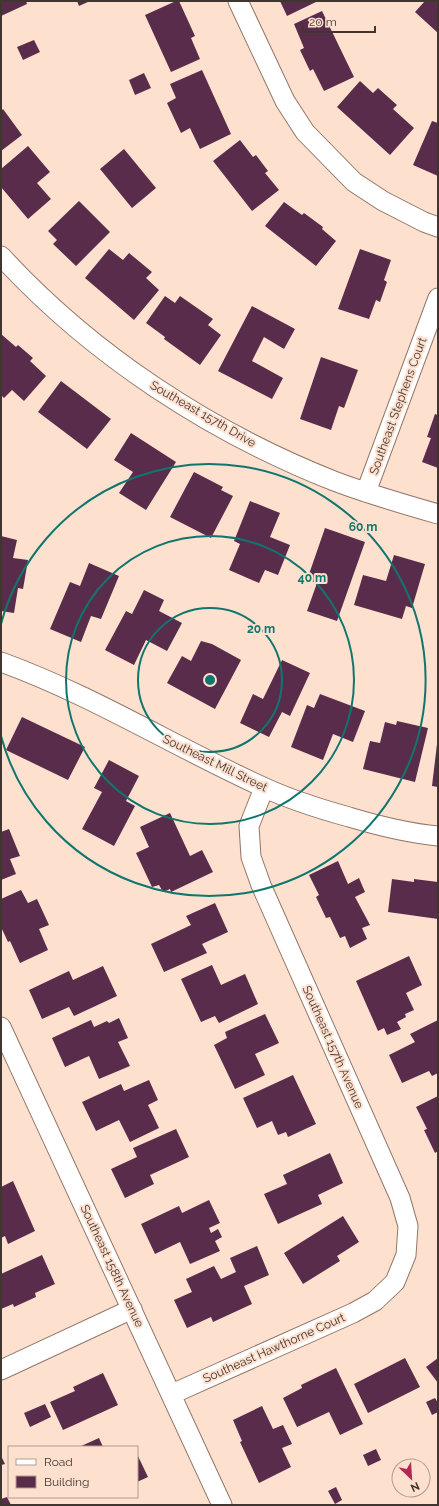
<svg xmlns="http://www.w3.org/2000/svg" width="439" height="1506" viewBox="0 0 439 1506" font-family="Raleway,sans-serif">
<rect width="100%" height="100%" fill="#fee0cf"/>
<g fill="#592c4c">
<path d="M1 1H26L27 4 1 16Z"/>
<path d="M77 1H90L79 6Z"/>
<path d="M176 1H179L195 36 191 38 200 59 171 72 145 15Z"/>
<path d="M280 1H318L287 16Z"/>
<path d="M425 1H438V33L415 12Z"/>
<path d="M322 11 354 77 324 91 313 69 310 71 300 50 304 48 294 24Z"/>
<path d="M34 40 40 52 23 60 17 47Z"/>
<path d="M202 70 231 134 200 149 190 128 181 133 167 103 176 98 170 84Z"/>
<path d="M144 73 151 88 135 95 129 80Z"/>
<path d="M360 81 373 93 378 88 397 105 393 109 414 128 390 155 337 107Z"/>
<path d="M3 109 22 135 1 151V111Z"/>
<path d="M432 121 438 123V176L413 165Z"/>
<path d="M240 140 253 157 256 155 268 171 265 173 279 190 252 211 213 161Z"/>
<path d="M28 146 50 172 37 183 51 199 28 219 1 187V169Z"/>
<path d="M124 149 156 188 132 208 100 169Z"/>
<path d="M79 201 110 232 76 266 53 244 57 240 48 231Z"/>
<path d="M284 202 302 215 304 213 323 227 322 229 336 241 316 266 265 226Z"/>
<path d="M109 249 123 260 129 253 152 272 146 278 159 290 134 320 85 278Z"/>
<path d="M360 249 391 260 384 280 387 282 380 302 376 300 369 319 338 309Z"/>
<path d="M165 296 175 303 180 296 213 319 208 325 221 335 200 365 164 339 165 337 146 323Z"/>
<path d="M252 306 295 329 284 349 264 337 252 361 283 378 272 399 218 371Z"/>
<path d="M1 334 16 347 18 345 33 358 30 361 46 376 24 401 12 390 4 398 1 395Z"/>
<path d="M321 357 358 370 344 408 339 406 331 430 300 419Z"/>
<path d="M61 381 111 419 87 449 38 412Z"/>
<path d="M435 414 438 415V468L422 462 431 438 427 437Z"/>
<path d="M131 433 176 462 146 510 119 493 133 472 114 460Z"/>
<path d="M194 472 223 487 221 490 233 496 211 538 170 517Z"/>
<path d="M250 501 280 513 270 537 290 545 278 575 265 570 259 583 229 570 240 544 234 541Z"/>
<path d="M325 528 365 542 337 621 307 611 317 583 307 580Z"/>
<path d="M1 536 17 540 13 558 28 560 23 589 18 588 14 613 1 611Z"/>
<path d="M394 555 425 564 412 608 406 606 402 619 354 605 363 575 386 581Z"/>
<path d="M89 563 119 576 101 619 91 616 81 642 50 629 70 582 80 586Z"/>
<path d="M144 590 164 600 159 611 182 623 167 651 146 640 134 665 105 650 126 611 132 614Z"/>
<path d="M201 641 212 644 241 660 215 709 167 683 182 656 191 661Z"/>
<path d="M282 660 310 673 290 716 282 712 269 737 240 723 253 694 263 699Z"/>
<path d="M320 694 365 711 353 742 333 734 323 760 291 747 307 705 314 708Z"/>
<path d="M22 717 85 747 68 780 6 750Z"/>
<path d="M397 721 428 728 415 782 363 769 370 741 380 743 385 722 396 725Z"/>
<path d="M437 744H438V787L432 786Z"/>
<path d="M109 760 139 776 126 801 135 806 114 846 82 829 102 792 94 788Z"/>
<path d="M170 813 190 856 202 850 213 872 171 892 170 889 163 892 159 885 152 887 136 853 149 847 140 827Z"/>
<path d="M9 829 20 856 10 859 16 874 1 880V832Z"/>
<path d="M338 861 348 884 359 878 365 892 355 897 370 925 362 928 367 939 350 948 345 936 340 938 330 917 326 918 316 897 319 895 309 875Z"/>
<path d="M392 879 414 882V879L438 882V919L388 912Z"/>
<path d="M21 890 28 903 37 899 49 925 39 929 48 950 20 963 10 941 8 942 1 927V899Z"/>
<path d="M215 903 228 932 202 944 207 953 164 972 151 944 191 925 186 916Z"/>
<path d="M409 956 422 985 406 993 414 1010 405 1014 406 1017 397 1022 401 1029 387 1035 384 1028 378 1031 356 981Z"/>
<path d="M212 965 221 985 245 974 258 1004 219 1023 215 1016 201 1022 181 979Z"/>
<path d="M103 966 117 996 74 1016 69 1007 42 1019 29 990 69 971 73 980Z"/>
<path d="M265 1014 279 1043 255 1054 265 1075 235 1089 214 1045 227 1038 225 1032Z"/>
<path d="M119 1018 128 1038 118 1042 130 1066 99 1079 89 1056 65 1067 52 1038 91 1020 94 1027 107 1021 109 1023Z"/>
<path d="M438 1020V1073L432 1076 429 1071 402 1083 389 1055 415 1042 410 1034Z"/>
<path d="M293 1075 316 1124 288 1137 286 1132 278 1135 272 1121 257 1128 243 1098Z"/>
<path d="M149 1080 158 1100 148 1105 159 1128 130 1142 119 1120 96 1131 82 1102 121 1084 124 1091Z"/>
<path d="M438 1096V1151L435 1153 424 1130 427 1129 416 1107Z"/>
<path d="M176 1129 189 1157 150 1175 154 1184 125 1198 111 1169 137 1157 133 1148Z"/>
<path d="M330 1153 343 1183 318 1195 322 1204 278 1224 264 1194 287 1184 283 1175Z"/>
<path d="M13 1181 35 1231 8 1244 5 1236 1 1238V1187Z"/>
<path d="M209 1200 220 1223 209 1228 211 1233 218 1229 222 1237 215 1241 220 1251 190 1264 180 1242 155 1254 141 1224 179 1206 182 1213Z"/>
<path d="M343 1216 359 1242 337 1256 340 1261 303 1284 284 1253Z"/>
<path d="M257 1246 269 1275 244 1286 252 1304 213 1322 211 1317 187 1328 174 1300 192 1292 186 1279 214 1266 221 1279 236 1272 230 1258Z"/>
<path d="M42 1255 55 1284 35 1293 36 1297 14 1307 13 1304 1 1309V1274Z"/>
<path d="M405 1358 420 1387 368 1413 354 1384Z"/>
<path d="M438 1358V1383L426 1367Z"/>
<path d="M336 1368 363 1424 340 1435 329 1412 297 1427 283 1398 302 1388 301 1385Z"/>
<path d="M103 1373 118 1405 63 1430 50 1402 75 1391 73 1387Z"/>
<path d="M435 1398 438 1403V1412L432 1415 426 1402Z"/>
<path d="M45 1404 51 1417 30 1427 24 1413Z"/>
<path d="M262 1406 273 1429 283 1425 292 1444 282 1448 291 1467 259 1483 240 1442 242 1441 233 1420Z"/>
<path d="M99 1438 103 1447H79Z"/>
<path d="M376 1449 381 1460 368 1466 363 1455Z"/>
<path d="M137 1454 148 1477 137 1482Z"/>
<path d="M1 1456 5 1464 1 1465Z"/>
<path d="M336 1487 342 1500 335 1504 328 1491Z"/>
<path d="M7 1497 11 1505H1V1499Z"/>
</g>
<g fill="none" stroke-linecap="round" stroke-linejoin="round">
<defs>
<g id="minor">
<path d="M238 1 285 101 305 132 354 182 383 201 424 222 438 227"/>
<path d="M1 256C92 355 210 432 334 481 368 494 403 504 438 514"/>
<path d="M366 492 438 298"/>
<path d="M1 662C92 695 175 747 263 787 291 800 320 809 349 817 379 826 407 833 438 836"/>
<path d="M1 1027 222 1505"/>
<path d="M1 1370 132 1309"/>
<path d="M172 1394 353 1313 375 1301 395 1282 406 1255 408 1226 400 1198 261 885 251 857 249 826 264 788"/>
</g>
</defs>
<use href="#minor" stroke="#927768" stroke-width="21"/>
<use href="#minor" stroke="#fff" stroke-width="19"/>
</g>
<g fill="none" stroke="#0f766e" stroke-width="2">
<circle cx="210" cy="680" r="72"/>
<circle cx="210" cy="680" r="144"/>
<path d="M1 624A216 216 0 1 1 1 736"/>
</g>
<g text-anchor="middle" stroke-width="4" stroke-linejoin="round" paint-order="stroke">
<g font-size="12" fill="#41352f" stroke="#fee0cf">
<text transform="translate(398 406) rotate(-70)" y="4">Southeast Stephens Court</text>
<text transform="translate(203 414) rotate(30)" y="4">Southeast 157th Drive</text>
<text transform="translate(215 763) rotate(26)" y="4">Southeast Mill Street</text>
<text transform="translate(333 1047) rotate(66)" y="4">Southeast 157th Avenue</text>
<text transform="translate(112 1266) rotate(65)" y="4">Southeast 158th Avenue</text>
<text transform="translate(274 1348) rotate(-24)" y="4">Southeast Hawthorne Court</text>
</g>
</g>
<circle cx="210" cy="680" r="6" fill="#0f766e" stroke="#fee0cf" stroke-width="2"/>
<g font-size="12" text-anchor="middle" font-weight="bold" fill="#0f766e" stroke="#fee0cf" stroke-width="4" stroke-linejoin="round" paint-order="stroke">
<text x="363" y="531">60 m</text>
<text x="312" y="582">40 m</text>
<text x="261" y="633">20 m</text>
</g>
<rect width="439" height="1506" fill="none" stroke="#41352f" stroke-width="4"/>
<rect x="8" y="1446" width="130" height="52" fill="#fee0cf" stroke="#b29c8f"/>
<rect x="16" y="1459" width="20" height="6" fill="#ffffff" stroke="#b29c8f"/>
<text x="44" y="1466" font-size="12" fill="#41352f">Road</text>
<rect x="16" y="1476" width="20" height="12" fill="#592c4c" stroke="#b29c8f"/>
<text x="44" y="1486" font-size="12" fill="#41352f">Building</text>
<g transform="translate(411 1478) rotate(155)"><circle r="19" fill="#fee0cf" stroke="#b29c8f"/>
<path d="M0-3L7 15L0 10L-7 15Z" fill="#b52655"/>
<text y="-6" font-size="11" font-weight="bold" text-anchor="middle" fill="#41352f">N</text>
</g>
<path d="M303 26v6h72v-6" fill="none" stroke="#41352f" stroke-width="2"/>
<text x="309" y="26" font-size="12" fill="#41352f" stroke="#fee0cf" stroke-width="3" paint-order="stroke">20 m</text>
</svg>
